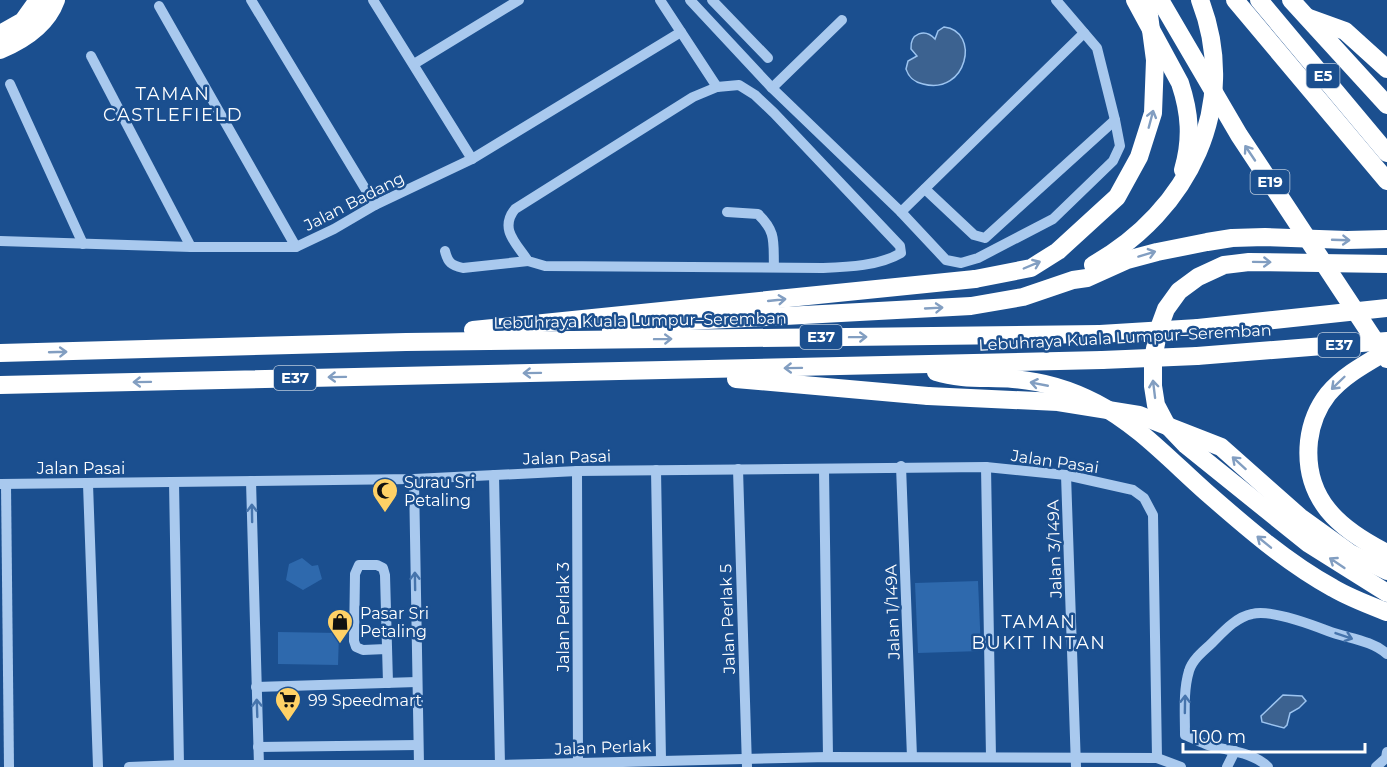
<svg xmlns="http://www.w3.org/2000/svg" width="1387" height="767" viewBox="0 0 1387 767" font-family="Montserrat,sans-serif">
<rect width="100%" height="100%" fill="#1b4f8f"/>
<g fill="#2e69ad">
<path d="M302 558 312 566 318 565 322 579 303 590 286 580 289 564Z"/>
<path d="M978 581 981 651 918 653 915 583Z"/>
<path d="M278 632 339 633 338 665 278 664Z"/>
</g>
<g fill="#3c6290" stroke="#9cc4f0" stroke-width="1.5">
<path d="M944 27C981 31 967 96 923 84 914 82 909 78 906 69L908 61 917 56 911 49C910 33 925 28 935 39L938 31Z"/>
<path d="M1283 695 1302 696 1306 701 1299 708 1290 713 1287 725 1284 728 1262 722 1261 716Z"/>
</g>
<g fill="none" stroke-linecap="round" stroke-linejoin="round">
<g stroke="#a9c9ee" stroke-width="10">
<path d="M251 0 375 205"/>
<path d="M373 0 472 159"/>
<path d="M660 0 717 87"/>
<path d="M690 0 772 88 901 212 1084 33"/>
<path d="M712 0 768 58"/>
<path d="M159 6 296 247"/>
<path d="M91 56 191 247"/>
<path d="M414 64 519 0"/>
<path d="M10 84 83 244"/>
<path d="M739 85 755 95 774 113 900 246 901 253C879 266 848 267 822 268L545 266 528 261C516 243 499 229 515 209L693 97 717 87Z"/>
<path d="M772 88 842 20"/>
<path d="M925 189 974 235 985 238 1115 120"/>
<path d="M727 212 758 214C777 232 773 243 774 267"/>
<path d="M901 212 946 260 961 263 978 258 1053 219 1113 161 1120 146 1115 120 1097 48 1056 0"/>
<path d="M0 241 191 247H296L334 229 375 205 472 159 681 32"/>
<path d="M445 251C448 263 451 265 463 268L528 261"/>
<path d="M901 466 912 757"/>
<path d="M986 467 991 757"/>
<path d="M738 469 747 767"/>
<path d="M824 469 828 757"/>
<path d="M656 470 661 760"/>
<path d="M577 471 578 763"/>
<path d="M494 475 500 765"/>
<path d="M1066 475 1076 767"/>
<path d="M414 479 419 765"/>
<path d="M251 481 259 766"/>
<path d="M174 482 179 765"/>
<path d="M0 484 414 479 577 471 986 467 1066 475 1133 490 1144 498 1153 515 1157 758"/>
<path d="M6 484 9 767"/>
<path d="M88 484 98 767"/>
<path d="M386 649 363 650 356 647 354 641 355 574 359 565H377L383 568 385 575 388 683"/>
<path d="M256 687 417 682"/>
<path d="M258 747 418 745"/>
<path d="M129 767 179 765H500L828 757 1157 758 1181 767"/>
<path d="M1227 767 1235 751"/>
<path d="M1268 767C1253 752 1228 751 1208 745 1200 742 1193 738 1185 735 1185 714 1183 691 1189 671 1192 660 1203 651 1212 643 1223 632 1236 617 1252 614 1270 609 1310 624 1328 631 1346 638 1372 640 1387 654"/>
<path d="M1376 767 1386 758 1387 752"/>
</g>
<g stroke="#fff" stroke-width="18">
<path d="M1135 0 1180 83C1190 113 1192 139 1183 170"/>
<path d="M1235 0 1387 181"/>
<path d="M1259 0 1387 153"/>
<path d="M1291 0 1387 105"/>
<path d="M1309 18 1345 31 1387 69"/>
<path d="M0 34 23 21 38 0"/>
<path d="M0 50C24 40 47 25 56 0"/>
<path d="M1387 264 1249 262 1224 265 1198 277 1179 291 1166 309 1159 328 1153 359V386L1156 405 1166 424 1186 445 1309 544 1387 593"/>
<path d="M1093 265C1189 211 1241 106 1200 0"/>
<path d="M1198 328 1387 308"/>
<path d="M473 330 975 279"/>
<path d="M611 330 671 322 971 306 1023 297 1073 280 1087 278 1127 260 1157 252 1207 242 1232 238 1265 237 1347 240 1387 239"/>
<path d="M1387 351C1365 364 1344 375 1328 394 1317 408 1311 424 1309 441 1303 499 1339 529 1387 553"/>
<path d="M0 353 406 342 1100 334"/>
<path d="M1197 356 1387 341"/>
<path d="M936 372C961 380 987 377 1013 379 1041 381 1071 390 1096 403 1137 424 1171 461 1206 492 1246 527 1286 562 1333 588 1350 598 1369 605 1387 612"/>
<path d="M736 379 928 396"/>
<path d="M0 385 1102 360"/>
</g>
<g stroke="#fff" stroke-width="18">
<path d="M1160 0 1239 135 1387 359"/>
<path d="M975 279 1031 268 1058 251 1117 197 1139 157 1153 113 1155 60 1147 0"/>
<path d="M1100 334 1198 328"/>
<path d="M1102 360 1197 356"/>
<path d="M928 396 1058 402 1139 415 1221 447 1300 517 1350 553 1387 571"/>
</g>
</g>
<defs><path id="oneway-shaft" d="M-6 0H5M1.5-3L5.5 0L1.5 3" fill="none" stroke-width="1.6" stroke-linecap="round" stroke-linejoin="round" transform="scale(1.5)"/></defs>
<g stroke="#829ec1">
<use href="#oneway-shaft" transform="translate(1151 119) rotate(-75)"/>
<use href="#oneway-shaft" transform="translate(1250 153) rotate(-124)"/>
<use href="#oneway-shaft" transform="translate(1341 240) rotate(2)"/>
<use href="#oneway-shaft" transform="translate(1147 254) rotate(-17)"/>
<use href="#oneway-shaft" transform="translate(1262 262) rotate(1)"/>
<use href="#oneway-shaft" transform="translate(1032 265) rotate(-23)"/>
<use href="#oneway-shaft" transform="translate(777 300) rotate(-6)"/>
<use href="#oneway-shaft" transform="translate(934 308) rotate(-3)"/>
<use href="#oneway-shaft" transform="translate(858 337) rotate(-1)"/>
<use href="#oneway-shaft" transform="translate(663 339) rotate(-1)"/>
<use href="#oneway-shaft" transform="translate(58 352) rotate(-2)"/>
<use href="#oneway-shaft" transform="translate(793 368) rotate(179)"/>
<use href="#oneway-shaft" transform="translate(532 373) rotate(179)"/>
<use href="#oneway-shaft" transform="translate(337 377) rotate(179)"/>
<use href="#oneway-shaft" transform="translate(142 382) rotate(179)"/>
<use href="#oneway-shaft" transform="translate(1338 383) rotate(136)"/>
<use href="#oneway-shaft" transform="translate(1039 384) rotate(-169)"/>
<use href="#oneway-shaft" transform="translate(1154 389) rotate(-97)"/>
<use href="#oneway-shaft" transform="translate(1239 463) rotate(-138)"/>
<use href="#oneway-shaft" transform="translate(1264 542) rotate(-141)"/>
<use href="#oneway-shaft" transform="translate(1337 563) rotate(-146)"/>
</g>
<g stroke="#4674ac">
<use href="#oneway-shaft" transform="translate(252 513) rotate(-91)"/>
<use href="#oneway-shaft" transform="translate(415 581) rotate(-91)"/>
<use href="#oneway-shaft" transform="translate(1344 636) rotate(19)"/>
<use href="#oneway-shaft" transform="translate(1185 704) rotate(-89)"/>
<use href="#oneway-shaft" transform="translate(257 708) rotate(-92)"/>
</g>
<defs>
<symbol id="mosque-pin" viewBox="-11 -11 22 30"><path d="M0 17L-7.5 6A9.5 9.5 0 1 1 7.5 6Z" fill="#ffd166" stroke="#1b4f8f"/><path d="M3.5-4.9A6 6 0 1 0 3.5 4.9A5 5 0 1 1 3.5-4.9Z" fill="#111"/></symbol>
<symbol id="shop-pin" viewBox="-11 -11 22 30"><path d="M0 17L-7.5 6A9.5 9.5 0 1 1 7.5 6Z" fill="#ffd166" stroke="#1b4f8f"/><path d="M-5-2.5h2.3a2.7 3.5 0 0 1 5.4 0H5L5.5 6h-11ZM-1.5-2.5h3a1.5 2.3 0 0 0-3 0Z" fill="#111"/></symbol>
<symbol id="supermarket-pin" viewBox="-11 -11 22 30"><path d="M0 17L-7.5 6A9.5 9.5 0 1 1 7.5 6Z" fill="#ffd166" stroke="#1b4f8f"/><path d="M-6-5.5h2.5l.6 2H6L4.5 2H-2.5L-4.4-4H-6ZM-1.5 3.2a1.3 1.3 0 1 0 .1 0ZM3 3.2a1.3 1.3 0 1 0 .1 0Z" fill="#111"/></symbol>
</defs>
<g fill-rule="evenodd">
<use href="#mosque-pin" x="370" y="476" width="30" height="40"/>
<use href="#shop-pin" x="325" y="607" width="30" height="40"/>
<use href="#supermarket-pin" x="273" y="685" width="30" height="40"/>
</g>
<g text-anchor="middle" stroke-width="5" stroke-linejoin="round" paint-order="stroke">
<g fill="#1b4f8f" stroke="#bbcadd" stroke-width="1.5">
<rect x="1306.5" y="64" width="33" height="24" rx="4.5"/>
<rect x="1250.5" y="170" width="39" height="24" rx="4.5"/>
<rect x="800" y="325" width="42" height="24" rx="4.5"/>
<rect x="1318" y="333" width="42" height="24" rx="4.5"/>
<rect x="274" y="366" width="42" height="24" rx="4.5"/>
</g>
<g font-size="15" font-weight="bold" fill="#fff">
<text x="1323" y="81">E5</text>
<text x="1270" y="187">E19</text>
<text x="821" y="342">E37</text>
<text x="1339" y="350">E37</text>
<text x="295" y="383">E37</text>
</g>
<g font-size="16" fill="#fff" stroke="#1b4f8f">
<text transform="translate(354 201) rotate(-27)" y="6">Jalan Badang</text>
<text transform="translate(640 320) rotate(-1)" y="6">Lebuhraya Kuala Lumpur–Seremban</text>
<text transform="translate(1125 337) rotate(-3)" y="6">Lebuhraya Kuala Lumpur–Seremban</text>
<text transform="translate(567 457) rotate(-2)" y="6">Jalan Pasai</text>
<text transform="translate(1055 461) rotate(8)" y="6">Jalan Pasai</text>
<text x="81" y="474">Jalan Pasai</text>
<text transform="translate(1054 549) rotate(-92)" y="6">Jalan 3/149A</text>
<text transform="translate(892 612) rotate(-92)" y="6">Jalan 1/149A</text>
<text transform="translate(563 617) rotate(-90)" y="6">Jalan Perlak 3</text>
<text transform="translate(727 619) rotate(-92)" y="6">Jalan Perlak 5</text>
<text transform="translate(603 747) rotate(-2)" y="6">Jalan Perlak</text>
</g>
<g font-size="16" fill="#fff" stroke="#1b4f8f" text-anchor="start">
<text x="404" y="488">Surau Sri<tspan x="404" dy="18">Petaling</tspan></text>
<text x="360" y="619">Pasar Sri<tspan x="360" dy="18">Petaling</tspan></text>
<text x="308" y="706">99 Speedmart</text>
</g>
<g font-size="18" letter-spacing="1.5" fill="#fff" stroke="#1b4f8f">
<text x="173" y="100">TAMAN<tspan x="173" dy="21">CASTLEFIELD</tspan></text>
<text x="1039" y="628">TAMAN<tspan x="1039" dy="21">BUKIT INTAN</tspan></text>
</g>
</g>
<path d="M1183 743v9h182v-9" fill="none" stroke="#ffffff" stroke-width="3"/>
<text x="1192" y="743" font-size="18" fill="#ffffff" stroke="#1b4f8f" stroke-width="4.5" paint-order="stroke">100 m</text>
</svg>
